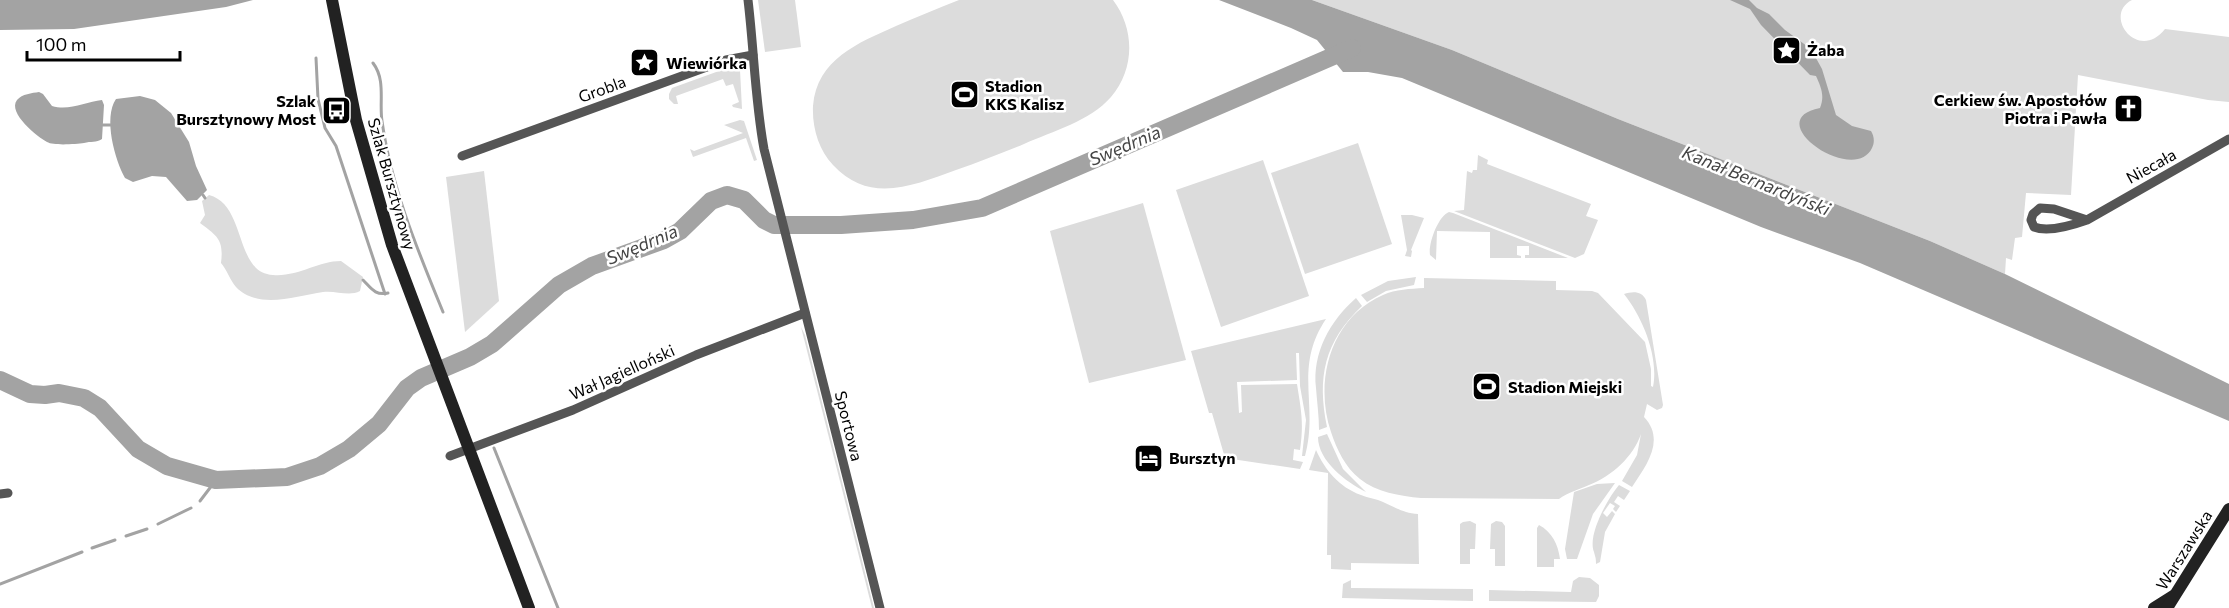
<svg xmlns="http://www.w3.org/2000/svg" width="2229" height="608" viewBox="0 0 2229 608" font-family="Commissioner,sans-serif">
<rect width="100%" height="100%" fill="#fff"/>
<g fill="#dcdcdc">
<path d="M758 0H795L801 47 765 52Z"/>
<path d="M959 0H1113C1135 29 1135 69 1111 97 1090 121 1053 131 1024 144 1002 153 979 162 956 170 914 185 870 205 833 165 819 150 812 128 813 106 817 59 858 43 896 26 917 17 938 8 959 0Z"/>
<path d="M1312 0H2132C2102 15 2138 63 2165 29L2229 37V102L2208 100 2078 75 2071 195 2026 193 2022 237 2015 238 2012 260 2006 258 2005 274 1930 241 1618 119 1452 50Z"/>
<path d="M730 67 740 70 742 109 733 107 732 105 739 102 733 84 726 86 723 79 676 96 678 104H674L669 99V94L672 88Z"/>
<path d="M740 120 744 121 757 160 754 161 746 138 693 157 690 149 694 151 743 133 724 125Z"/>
<path d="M1358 143 1392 244 1305 274 1271 173Z"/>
<path d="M1478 155 1488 160 1487 164 1591 204 1586 216 1598 220 1584 254 1575 258 1454 211 1464 210 1467 171 1472 173 1473 170H1477Z"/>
<path d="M1263 160 1309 296 1221 327 1176 190Z"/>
<path d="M484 171 499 301 465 332 446 177Z"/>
<path d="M209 195C247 205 234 273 273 275 298 277 318 261 341 261L363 277 360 291C349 297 335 290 323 292 296 296 258 310 236 287 230 280 227 270 221 263 224 239 217 236 200 223L205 215 202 201Z"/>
<path d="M1143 203 1186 360 1089 383 1050 231Z"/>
<path d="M1449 212 1453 213 1568 258H1525V255H1529V246H1517V255L1521 256V258H1490V232L1437 231 1436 260 1430 255C1428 244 1438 216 1449 212Z"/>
<path d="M1401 215H1412L1424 218 1411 250 1412 251 1411 257 1405 256 1407 250Z"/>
<path d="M1416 277 1414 285 1386 291 1367 302 1361 295 1388 281Z"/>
<path d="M1424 278 1556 281V290L1592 291 1598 293 1645 342 1651 369V386L1653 387C1659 357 1643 318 1624 294 1633 291 1642 291 1646 300L1663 405 1662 408 1657 410 1647 404 1644 417C1666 440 1646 466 1632 487L1622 481 1637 455 1641 434C1633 457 1612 476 1589 485 1578 490 1569 492 1559 499L1421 498C1400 496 1376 492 1360 479 1345 467 1337 450 1331 432 1314 382 1330 318 1383 295 1396 289 1410 289 1424 288Z"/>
<path d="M1356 298 1362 306C1324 342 1317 377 1327 427L1319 430C1319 416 1317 402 1316 388 1312 353 1330 321 1356 298Z"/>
<path d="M1326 319C1293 368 1319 405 1305 456H1302L1306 420 1300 386 1299 353H1296L1297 380 1237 382 1239 413 1242 412 1241 385 1297 384C1301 410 1304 422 1300 450L1294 449 1293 460 1303 462 1300 469 1225 458 1212 413H1209L1191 351Z"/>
<path d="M801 327 805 335 874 608H872Z"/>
<path d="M1327 434 1343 469 1366 492C1346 482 1318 461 1318 437Z"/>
<path d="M1316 450C1325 470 1339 487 1361 495 1368 498 1377 499 1383 502 1396 508 1404 513 1418 514L1419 564 1351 563V570L1331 569V555H1327L1328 473 1309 470Z"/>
<path d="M1615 483 1593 514 1577 559H1567L1565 549 1574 492 1597 484Z"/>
<path d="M1619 485 1630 491 1624 500 1618 496 1614 502 1620 506 1616 512 1613 509 1615 506 1610 503 1603 513 1607 517 1612 511 1615 514 1605 532 1600 562 1596 564C1596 556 1595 557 1594 552 1587 535 1608 498 1619 485Z"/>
<path d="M1470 521 1476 524 1475 549H1470V564H1460V524L1463 522Z"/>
<path d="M1496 521 1502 522 1505 526V566H1495V549H1490L1491 524Z"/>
<path d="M1539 525C1552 532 1558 544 1560 559H1554V567H1537V528Z"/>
<path d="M1579 577 1590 578 1599 585V596L1596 602 1489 601V590L1571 592 1573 581Z"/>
<path d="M1351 580V588L1473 589V601L1342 598 1343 584Z"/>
</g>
<g fill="#a3a3a3">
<path d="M0 0H253L226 7 74 29 0 30Z"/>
<path d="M1219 0H1312L1452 50 1618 119 1930 241 2005 274 2229 384V421L1860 263 1761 227 1402 78 1368 72H1343L1317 40 1291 28Z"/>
<path d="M1730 0H1749L1757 8 1769 14 1785 30 1811 49 1822 69 1836 115 1852 126 1871 131C1874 136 1875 142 1872 148 1854 186 1758 120 1820 108 1825 96 1821 87 1816 76L1810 75 1761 25 1750 9Z"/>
<path d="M39 92 43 94 52 106C69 111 86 102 102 100L104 105 102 139C96 143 91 141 84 143 76 144 54 146 47 142 38 137 7 113 17 100 22 94 32 93 39 92Z"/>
<path d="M140 96 155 100 171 113 189 142 196 166 207 190 197 200 187 201 166 177 152 176 133 182 125 178C115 160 103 118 116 99Z"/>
</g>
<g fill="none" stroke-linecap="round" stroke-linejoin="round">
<g stroke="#a3a3a3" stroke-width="3">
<path d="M316 58 318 99 325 128 336 146 385 294"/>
<path d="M373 63C386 80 379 102 382 121 391 187 418 251 443 312"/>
<path d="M103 125H111"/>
<path d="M203 195 205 198"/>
<path d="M363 280C371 288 375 296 388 293"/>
<path d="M494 448 558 608"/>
<path d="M200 501 216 480"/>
<path d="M158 524 191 508"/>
<path d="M126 536 147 529"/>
<path d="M92 548 115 540"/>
<path d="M0 584 82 552"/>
</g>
<path stroke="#a3a3a3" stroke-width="18" d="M0 380 30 394 45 395 59 393 84 398 100 408 138 449 167 466 216 480 287 477 320 466 349 449 379 424 407 388 421 378 470 357 492 344 559 285 592 266 664 240 680 231 711 201 727 195 744 200 764 220 774 225H841L913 220 982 208 1352 48"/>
<g stroke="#555" stroke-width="9">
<path d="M748 0C754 50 755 100 764 149L880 608"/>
<path d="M462 156 726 60 753 55"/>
<path d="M2087 220 2054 209 2040 208 2033 214 2031 220 2034 227C2049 233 2073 225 2087 220L2229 139"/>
<path d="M450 456 573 410 696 355 805 313"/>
<path d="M0 494 8 493"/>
</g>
<g stroke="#222" stroke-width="12">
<path d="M332 0 356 120 392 245 529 608"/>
<path d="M2154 608 2173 596"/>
<path d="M2167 608 2229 509"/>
</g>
</g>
<defs>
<symbol id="sight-square" viewBox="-11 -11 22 22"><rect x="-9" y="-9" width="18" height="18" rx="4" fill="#000" stroke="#fff"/><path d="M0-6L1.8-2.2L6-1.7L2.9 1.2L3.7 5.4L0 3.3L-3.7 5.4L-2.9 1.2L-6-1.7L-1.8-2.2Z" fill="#fff"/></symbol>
<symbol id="stadium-square" viewBox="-11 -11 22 22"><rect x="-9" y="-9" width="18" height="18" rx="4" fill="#000" stroke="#fff"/><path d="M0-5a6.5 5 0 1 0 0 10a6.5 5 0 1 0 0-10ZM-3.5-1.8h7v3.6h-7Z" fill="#fff"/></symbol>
<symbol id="church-square" viewBox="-11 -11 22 22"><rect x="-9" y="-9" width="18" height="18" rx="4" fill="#000" stroke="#fff"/><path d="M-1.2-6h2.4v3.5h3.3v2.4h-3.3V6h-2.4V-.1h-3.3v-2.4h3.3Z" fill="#fff"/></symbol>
<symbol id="bus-square" viewBox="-11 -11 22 22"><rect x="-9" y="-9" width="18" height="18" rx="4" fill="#000" stroke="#fff"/><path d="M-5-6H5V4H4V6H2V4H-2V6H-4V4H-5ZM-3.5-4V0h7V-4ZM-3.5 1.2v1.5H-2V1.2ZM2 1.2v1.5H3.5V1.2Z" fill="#fff"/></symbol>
<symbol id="hotel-square" viewBox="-11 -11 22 22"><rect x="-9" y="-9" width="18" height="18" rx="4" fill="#000" stroke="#fff"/><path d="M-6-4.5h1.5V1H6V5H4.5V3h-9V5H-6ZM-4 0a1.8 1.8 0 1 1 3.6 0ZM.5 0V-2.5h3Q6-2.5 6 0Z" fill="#fff"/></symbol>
</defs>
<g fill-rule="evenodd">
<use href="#sight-square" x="1770" y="34" width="33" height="33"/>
<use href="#sight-square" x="628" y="46" width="33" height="33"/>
<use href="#stadium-square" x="948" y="78" width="33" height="33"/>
<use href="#church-square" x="2112" y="92" width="33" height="33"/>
<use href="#bus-square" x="320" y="94" width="33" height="33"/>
<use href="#stadium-square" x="1470" y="370" width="33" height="33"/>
<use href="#hotel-square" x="1132" y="442" width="33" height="33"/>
</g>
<g text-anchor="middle" stroke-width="5" stroke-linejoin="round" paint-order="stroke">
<g font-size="16" font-weight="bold" fill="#000" stroke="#fff" text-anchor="start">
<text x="1807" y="56">Żaba</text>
<text x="666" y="69">Wiewiórka</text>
<text x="985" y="92">Stadion<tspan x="985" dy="18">KKS Kalisz</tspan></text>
<text x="2107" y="106" text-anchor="end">Cerkiew św. Apostołów<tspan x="2107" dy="18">Piotra i Pawła</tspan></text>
<text x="316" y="107" text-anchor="end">Szlak<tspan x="316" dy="18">Bursztynowy Most</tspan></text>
<text x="1508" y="393">Stadion Miejski</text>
<text x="1169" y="464">Bursztyn</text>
</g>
<g font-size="16" fill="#000" stroke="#fff">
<text transform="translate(602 89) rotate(-20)" y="6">Grobla</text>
<text transform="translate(2151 166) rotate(-29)" y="6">Niecała</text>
<text transform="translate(392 184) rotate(74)" y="6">Szlak Bursztynowy</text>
<text transform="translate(622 372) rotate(-24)" y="6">Wał Jagielloński</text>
<text transform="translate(849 426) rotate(76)" y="6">Sportowa</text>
<text transform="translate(2184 550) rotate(-58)" y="6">Warszawska</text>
</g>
<g font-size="18" font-style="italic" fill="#444" stroke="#fff">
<text transform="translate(1125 146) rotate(-23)" y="6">Swędrnia</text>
<text transform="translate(1756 181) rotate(22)" y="6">Kanał Bernardyński</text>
<text transform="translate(642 245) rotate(-23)" y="6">Swędrnia</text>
</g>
</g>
<path d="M27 51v9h153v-9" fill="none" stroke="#000000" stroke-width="3"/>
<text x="36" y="51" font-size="18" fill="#000000" stroke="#ffffff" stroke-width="4.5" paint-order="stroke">100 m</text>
</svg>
